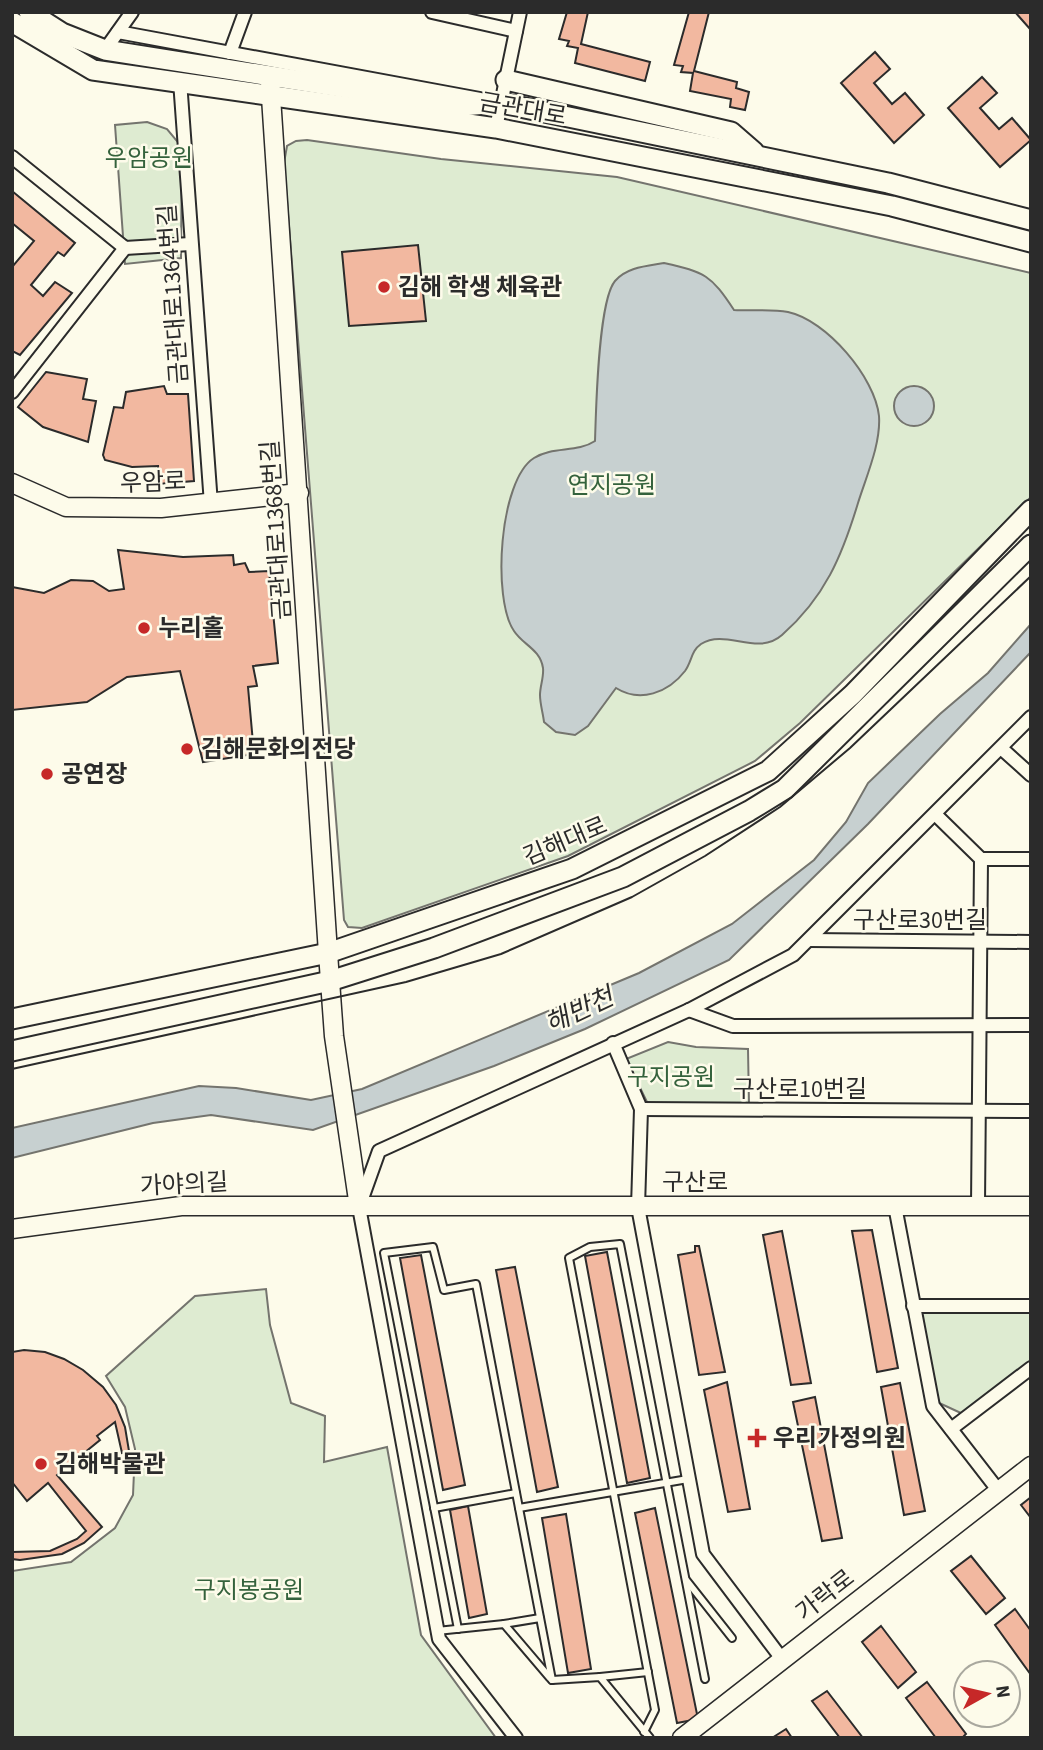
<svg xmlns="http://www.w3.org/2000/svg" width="1043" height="1750" viewBox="0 0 1043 1750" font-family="'Source Sans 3','Noto Sans KR',sans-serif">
<rect width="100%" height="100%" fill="#fdfbea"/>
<g fill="#deebd1" stroke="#74746e" stroke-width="2">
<path d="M147 122 167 129 182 147 181 258 125 264 115 125Z"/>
<path d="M307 140 441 159 617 177 1031 273V497L800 723 755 761 568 856 362 928 348 927 344 920 284 163 287 146 296 141Z"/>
<path d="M668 1042 696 1047 748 1049 749 1104 663 1110 647 1102 626 1059Z"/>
<path d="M266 1289 270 1325 291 1403 325 1416 324 1462 387 1447 421 1635 496 1738H12V1571L71 1562 115 1528 133 1495 135 1449 125 1407 106 1376 195 1296Z"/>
<path d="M1031 1309V1363L963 1414 937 1402 919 1311Z"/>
</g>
<g fill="#c7d0d0" stroke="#74746e" stroke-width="2">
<path d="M664 263C705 272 711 275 734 310 752 311 771 309 788 312 826 320 875 377 879 416 881 444 866 477 858 503 842 556 825 597 782 635 757 657 726 628 701 644 691 651 692 661 685 671 668 693 640 703 616 688L588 726 575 735 556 732 544 722C543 713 540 704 540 695 540 686 544 677 543 668 540 649 523 645 514 631 492 599 499 480 534 458 553 446 577 453 595 441 596 412 598 301 615 281 627 267 647 266 664 263Z"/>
<circle cx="914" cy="406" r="20"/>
<path d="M1031 624V652L868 824 729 960 585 1029 494 1066 313 1130 211 1115 153 1123 12 1158V1128L199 1086 236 1088 311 1100 362 1089 639 973 732 924 814 860 846 822 868 783 940 714 988 673Z"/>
</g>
<g fill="#f2b8a0" stroke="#2b2b2b" stroke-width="2">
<path d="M567 12H588L581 44 650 62 645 81 575 63 578 48 567 46 569 41 559 39Z"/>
<path d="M689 12H709L694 71 737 82 736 88 749 92 745 110 730 107 731 99 690 91 693 73 681 72 683 66 674 65Z"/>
<path d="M1015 12H1031V28L1030 29Z"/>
<path d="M875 52 890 69 874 83 892 104 905 93 924 115 894 143 841 83Z"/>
<path d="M982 77 997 93 980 108 999 129 1012 118 1031 140 1000 167 948 108Z"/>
<path d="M12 191 75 243 64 256 58 252 31 285 43 296 55 282 72 293 20 355 12 351V267L34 241 12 223Z"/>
<path d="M418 245 426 321 349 326 342 252Z"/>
<path d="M46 372 87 379 83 399 96 401 88 442 43 427 18 407Z"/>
<path d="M164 386 167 394H188L194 481 158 484V466L132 467 105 460 103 455 114 407 123 408 126 392Z"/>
<path d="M118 550 183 557 233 555 234 565 245 563 249 572 269 571 278 663 253 666 257 686 248 687 254 754 203 762 180 671 127 677 87 702 12 710V587L44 593 71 580 93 581 109 591 124 589Z"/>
<path d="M872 1230 898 1368 877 1372 852 1231Z"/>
<path d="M782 1231 811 1383 791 1385 763 1235Z"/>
<path d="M695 1246H699L725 1372 699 1375 678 1255 695 1252Z"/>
<path d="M607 1252 650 1478 627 1483 585 1256Z"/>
<path d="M421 1255 465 1485 443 1490 400 1258Z"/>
<path d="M515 1267 558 1487 537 1492 496 1270Z"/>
<path d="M24 1350 45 1352 64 1359 83 1370 103 1387 116 1405 125 1427 129 1451 122 1453 115 1422 97 1436 100 1440 57 1475 102 1527 84 1543 62 1554 20 1560 12 1559V1552L50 1551 77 1539 86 1531 48 1483 27 1501 12 1482V1352Z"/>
<path d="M727 1382 750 1509 728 1512 704 1390Z"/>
<path d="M900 1383 925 1511 904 1515 881 1387Z"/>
<path d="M815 1397 842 1538 822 1541 793 1402Z"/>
<path d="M1031 1497V1518L1021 1505Z"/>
<path d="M468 1506 487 1614 469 1618 450 1510Z"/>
<path d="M655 1508 698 1719 677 1723 635 1513Z"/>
<path d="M566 1514 591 1669 568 1673 542 1518Z"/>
<path d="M971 1556 1005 1598 986 1614 951 1571Z"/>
<path d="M1015 1609 1031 1631V1675L995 1625Z"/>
<path d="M881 1626 916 1672 898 1688 862 1642Z"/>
<path d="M927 1682 966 1734 962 1738H936L906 1698Z"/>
<path d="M827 1691 863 1738H840L812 1701Z"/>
<path d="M786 1729 792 1738H772Z"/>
</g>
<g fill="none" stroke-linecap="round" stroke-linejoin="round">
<defs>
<g id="lane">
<path d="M434 1508 516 1493"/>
<path d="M519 1508 688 1479"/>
<path d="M687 1581 732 1638"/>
<path d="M504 1624 540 1618"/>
<path d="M458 1629 384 1253 433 1247 444 1290 476 1284 552 1680"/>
<path d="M437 1631 504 1624 550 1678"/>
<path d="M600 1677 648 1672"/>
<path d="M552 1680 600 1677 650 1738"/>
<path d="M644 1732 655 1710 569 1258 590 1247 620 1244 705 1679"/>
</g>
<g id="street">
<path d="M432 12 516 31"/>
<path d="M118 32 480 99"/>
<path d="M105 50 132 12"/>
<path d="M230 53 245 12"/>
<path d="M180 81 211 504"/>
<path d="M496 128 520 12"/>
<path d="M12 157 125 248 190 244"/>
<path d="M12 392 125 248"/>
<path d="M1001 748 1031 775"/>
<path d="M935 814 981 859H1031"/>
<path d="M809 940 1031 942"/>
<path d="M689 1010 733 1026 1031 1025"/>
<path d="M613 1043 641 1109 638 1207 703 1554 782 1659"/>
<path d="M641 1109 1031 1111"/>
<path d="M895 1206 933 1406 998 1490"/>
<path d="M978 1206 981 859"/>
<path d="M913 1306H1031"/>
<path d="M951 1429 1031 1368"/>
<path d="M516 1738 439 1639 359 1207 379 1151 689 1010 793 955 1031 717"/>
</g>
<g id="secondary">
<path d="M270 82 328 953 334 1036 359 1207"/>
<path d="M12 483 66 507 161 508 299 493"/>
<path d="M12 1229 181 1206H1031"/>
<path d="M682 1738 1031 1466"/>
</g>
<g id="primary">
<path d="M29 12 62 33 105 50 461 106 501 103 888 183 1031 220"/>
<path d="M12 22 93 70 496 128 892 206 1031 242"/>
<path d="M506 80 731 132 754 152"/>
<path d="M12 1019 328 953 572 869 768 771 853 694 1031 510"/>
<path d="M12 1051 330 981 434 948 623 877 749 811 785 789 1031 545"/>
</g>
</defs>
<use href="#lane" stroke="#2b2b2b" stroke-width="10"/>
<use href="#street" stroke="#2b2b2b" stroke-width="16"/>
<use href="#secondary" stroke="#2b2b2b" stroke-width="21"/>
<use href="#primary" stroke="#2b2b2b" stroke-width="23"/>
<use href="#lane" stroke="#fdfbea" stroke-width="6"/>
<use href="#street" stroke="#fdfbea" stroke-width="12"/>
<use href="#secondary" stroke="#fdfbea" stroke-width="18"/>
<use href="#primary" stroke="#fdfbea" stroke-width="19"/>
<path stroke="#2b2b2b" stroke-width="2" d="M12 1069 406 982 501 954 632 897 705 856 780 807 850 748 1031 576"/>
</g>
<g fill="#c62828" stroke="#fdfbea" stroke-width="2.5">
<circle cx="384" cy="287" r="7"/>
<circle cx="144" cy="628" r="7"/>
<circle cx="187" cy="749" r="7"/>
<circle cx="47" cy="774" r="7"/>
<path d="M753.5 1427.5h7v7h7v7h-7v7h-7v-7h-7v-7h7z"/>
<circle cx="41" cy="1464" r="7"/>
</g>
<g text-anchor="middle" stroke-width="5" stroke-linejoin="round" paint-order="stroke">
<g font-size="24" fill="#2b2b2b" stroke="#fdfbea">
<text transform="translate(523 109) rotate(10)" y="8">금관대로</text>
<text transform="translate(173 294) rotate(-94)" y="8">금관대로1364번길</text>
<text transform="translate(153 482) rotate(-2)" y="8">우암로</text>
<text transform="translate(276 530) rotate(-94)" y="8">금관대로1368번길</text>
<text transform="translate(565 841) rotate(-23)" y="8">김해대로</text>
<text x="920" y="928">구산로30번길</text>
<text x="800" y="1097">구산로10번길</text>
<text x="695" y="1190">구산로</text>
<text transform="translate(184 1184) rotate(-3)" y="8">가야의길</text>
<text transform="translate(825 1595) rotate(-38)" y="8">가락로</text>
</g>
<g font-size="24" fill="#34623c" stroke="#fdfbea">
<text x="149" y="166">우암공원</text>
<text x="612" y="493">연지공원</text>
<text x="671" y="1085">구지공원</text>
<text x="249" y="1598">구지봉공원</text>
</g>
<g font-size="24" font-weight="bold" fill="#2b2b2b" stroke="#fdfbea" text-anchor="start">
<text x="398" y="295">김해 학생 체육관</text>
<text x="158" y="636">누리홀</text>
<text x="201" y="757">김해문화의전당</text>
<text x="61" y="782">공연장</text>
<text x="773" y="1446">우리가정의원</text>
<text x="55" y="1472">김해박물관</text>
</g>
<g font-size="26" font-style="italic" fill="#2b2b2b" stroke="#fdfbea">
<text transform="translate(579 1010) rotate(-25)" y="9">해반천</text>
</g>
</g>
<rect width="1043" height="1750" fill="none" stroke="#2b2b2b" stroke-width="28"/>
<g transform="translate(987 1694) rotate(82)"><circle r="33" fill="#fdfbea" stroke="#a9a89e" stroke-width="2"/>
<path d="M0-5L12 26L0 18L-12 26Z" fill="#c62828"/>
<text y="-10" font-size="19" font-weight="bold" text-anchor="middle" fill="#2b2b2b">N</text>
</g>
</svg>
